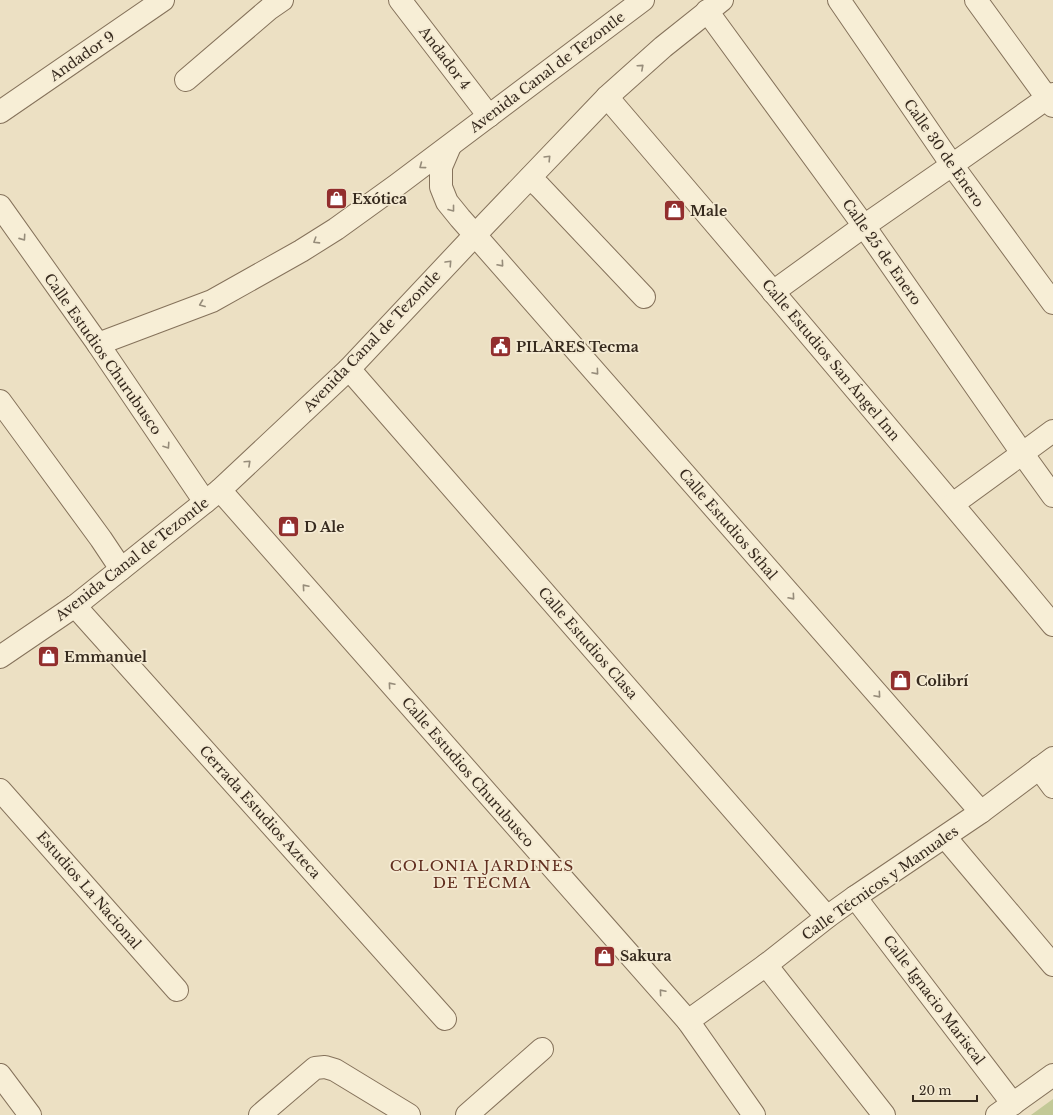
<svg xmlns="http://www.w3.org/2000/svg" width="1053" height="1115" viewBox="0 0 1053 1115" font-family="'Libre Baskerville',serif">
<rect width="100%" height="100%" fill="#ece0c3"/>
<path fill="#c3c997" d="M1053 1099V1115H1031Z"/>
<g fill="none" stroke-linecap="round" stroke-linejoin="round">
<defs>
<g id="minor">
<path d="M400 0 489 116"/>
<path d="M839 0 952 165 1053 303"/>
<path d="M976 0 1053 106"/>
<path d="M707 11 864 226 1022 453 1053 496"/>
<path d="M186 80 269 9 282 0"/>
<path d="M607 97C757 272 906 448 1053 625"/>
<path d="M0 112 163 0"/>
<path d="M450 146 441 167V187L447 202 460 218 475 235 981 812"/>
<path d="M530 178 540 187 644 297"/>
<path d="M0 206 98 344 205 502"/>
<path d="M773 292 864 226 952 165 1053 94"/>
<path d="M98 344 212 301 301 251 336 229 397 185 643 0"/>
<path d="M349 369 827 917"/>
<path d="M0 401 101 539 121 569"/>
<path d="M220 490 688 1021 754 1115"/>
<path d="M953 504 1053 431"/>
<path d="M75 606 445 1019"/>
<path d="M0 657 75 606 220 490 349 369 475 235 607 97 663 47 722 0"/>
<path d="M1039 768 1053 787"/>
<path d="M0 790 177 990"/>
<path d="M945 837 1053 965"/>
<path d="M855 897 1013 1104"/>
<path d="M766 965 884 1115"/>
<path d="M688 1021 766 965 827 917 855 897 981 812 1053 758"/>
<path d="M0 1075 30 1115"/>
<path d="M260 1115 315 1068 325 1067 335 1070 409 1115"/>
<path d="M467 1115 542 1049"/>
<path d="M997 1115 1053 1075"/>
</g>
</defs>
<use href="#minor" stroke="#85725b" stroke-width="24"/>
<use href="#minor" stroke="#f7eed6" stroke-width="22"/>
</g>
<defs><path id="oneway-chevron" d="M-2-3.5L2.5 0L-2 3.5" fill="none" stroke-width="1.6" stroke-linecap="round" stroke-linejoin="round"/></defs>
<g stroke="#968c7a">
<use href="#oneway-chevron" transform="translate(641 67) rotate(-42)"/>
<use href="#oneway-chevron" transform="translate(548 158) rotate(-46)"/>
<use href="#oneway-chevron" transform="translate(422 166) rotate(143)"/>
<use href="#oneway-chevron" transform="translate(452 209) rotate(52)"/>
<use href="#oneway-chevron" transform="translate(23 238) rotate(55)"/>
<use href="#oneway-chevron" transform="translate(316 241) rotate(148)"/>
<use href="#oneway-chevron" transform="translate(449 263) rotate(-47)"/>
<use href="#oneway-chevron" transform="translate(501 264) rotate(49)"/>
<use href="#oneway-chevron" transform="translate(202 304) rotate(159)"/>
<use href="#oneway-chevron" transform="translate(596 372) rotate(49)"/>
<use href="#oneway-chevron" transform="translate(167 446) rotate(56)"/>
<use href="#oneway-chevron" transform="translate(248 463) rotate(-43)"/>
<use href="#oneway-chevron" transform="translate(305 587) rotate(-131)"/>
<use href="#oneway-chevron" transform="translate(792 597) rotate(49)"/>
<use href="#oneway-chevron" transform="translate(391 685) rotate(-131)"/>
<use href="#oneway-chevron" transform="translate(878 695) rotate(49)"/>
<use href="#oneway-chevron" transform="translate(662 992) rotate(-131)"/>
</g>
<defs>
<symbol id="shop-square" viewBox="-11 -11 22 22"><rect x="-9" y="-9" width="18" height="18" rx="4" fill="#922e2d" stroke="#f4ead2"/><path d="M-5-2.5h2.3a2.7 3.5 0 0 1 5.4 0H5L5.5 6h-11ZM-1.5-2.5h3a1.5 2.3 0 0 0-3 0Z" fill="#fff"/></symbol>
<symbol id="civic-square" viewBox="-11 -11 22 22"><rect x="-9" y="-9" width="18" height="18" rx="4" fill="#922e2d" stroke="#f4ead2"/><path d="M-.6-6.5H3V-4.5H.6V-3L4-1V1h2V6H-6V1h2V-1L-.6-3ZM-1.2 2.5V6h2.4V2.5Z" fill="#fff"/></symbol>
</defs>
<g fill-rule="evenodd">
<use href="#shop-square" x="324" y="186" width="25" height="25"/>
<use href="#shop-square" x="662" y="198" width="25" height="25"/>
<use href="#civic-square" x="488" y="334" width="25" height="25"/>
<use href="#shop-square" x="276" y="514" width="25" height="25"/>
<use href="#shop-square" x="36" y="644" width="25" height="25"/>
<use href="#shop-square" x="888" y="668" width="25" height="25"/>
<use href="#shop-square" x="592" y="944" width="25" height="25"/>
</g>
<g text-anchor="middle" stroke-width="3.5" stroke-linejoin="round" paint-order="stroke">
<g font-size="14" fill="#362a1e" stroke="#f4ead2">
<text transform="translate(82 56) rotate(-35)" y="5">Andador 9</text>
<text transform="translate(445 58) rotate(53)" y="5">Andador 4</text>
<text transform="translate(547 72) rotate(-37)" y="5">Avenida Canal de Tezontle</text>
<text transform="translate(944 153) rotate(55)" y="5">Calle 30 de Enero</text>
<text transform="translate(882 252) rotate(55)" y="5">Calle 25 de Enero</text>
<text transform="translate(372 341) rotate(-46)" y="5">Avenida Canal de Tezontle</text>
<text transform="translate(103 354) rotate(55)" y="5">Calle Estudios Churubusco</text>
<text transform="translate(831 360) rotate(50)" y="5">Calle Estudios San Ángel Inn</text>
<text transform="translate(728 524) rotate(49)" y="5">Calle Estudios Sthal</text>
<text transform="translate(132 559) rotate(-38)" y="5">Avenida Canal de Tezontle</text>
<text transform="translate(588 643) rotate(49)" y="5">Calle Estudios Clasa</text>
<text transform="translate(468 772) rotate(49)" y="5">Calle Estudios Churubusco</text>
<text transform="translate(260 812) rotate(48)" y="5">Cerrada Estudios Azteca</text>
<text transform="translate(880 883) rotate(-35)" y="5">Calle Técnicos y Manuales</text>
<text transform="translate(89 890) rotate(49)" y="5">Estudios La Nacional</text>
<text transform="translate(934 1000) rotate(53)" y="5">Calle Ignacio Mariscal</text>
</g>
<g font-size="14" font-weight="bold" fill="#362a1e" stroke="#f4ead2" text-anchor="start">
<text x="352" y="204">Exótica</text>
<text x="690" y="216">Male</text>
<text x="516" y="352">PILARES Tecma</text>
<text x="304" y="532">D Ale</text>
<text x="64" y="662">Emmanuel</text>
<text x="916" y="686">Colibrí</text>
<text x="620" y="961">Sakura</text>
</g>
<g font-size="15" letter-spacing="1" fill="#612e1f" stroke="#f4ead2">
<text x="482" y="871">COLONIA JARDINES<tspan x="482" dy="17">DE TECMA</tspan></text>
</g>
</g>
<path d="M913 1095v6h64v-6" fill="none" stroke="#362a1e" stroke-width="2"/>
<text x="919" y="1095" font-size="12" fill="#362a1e" stroke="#f4ead2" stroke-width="3" paint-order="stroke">20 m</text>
</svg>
